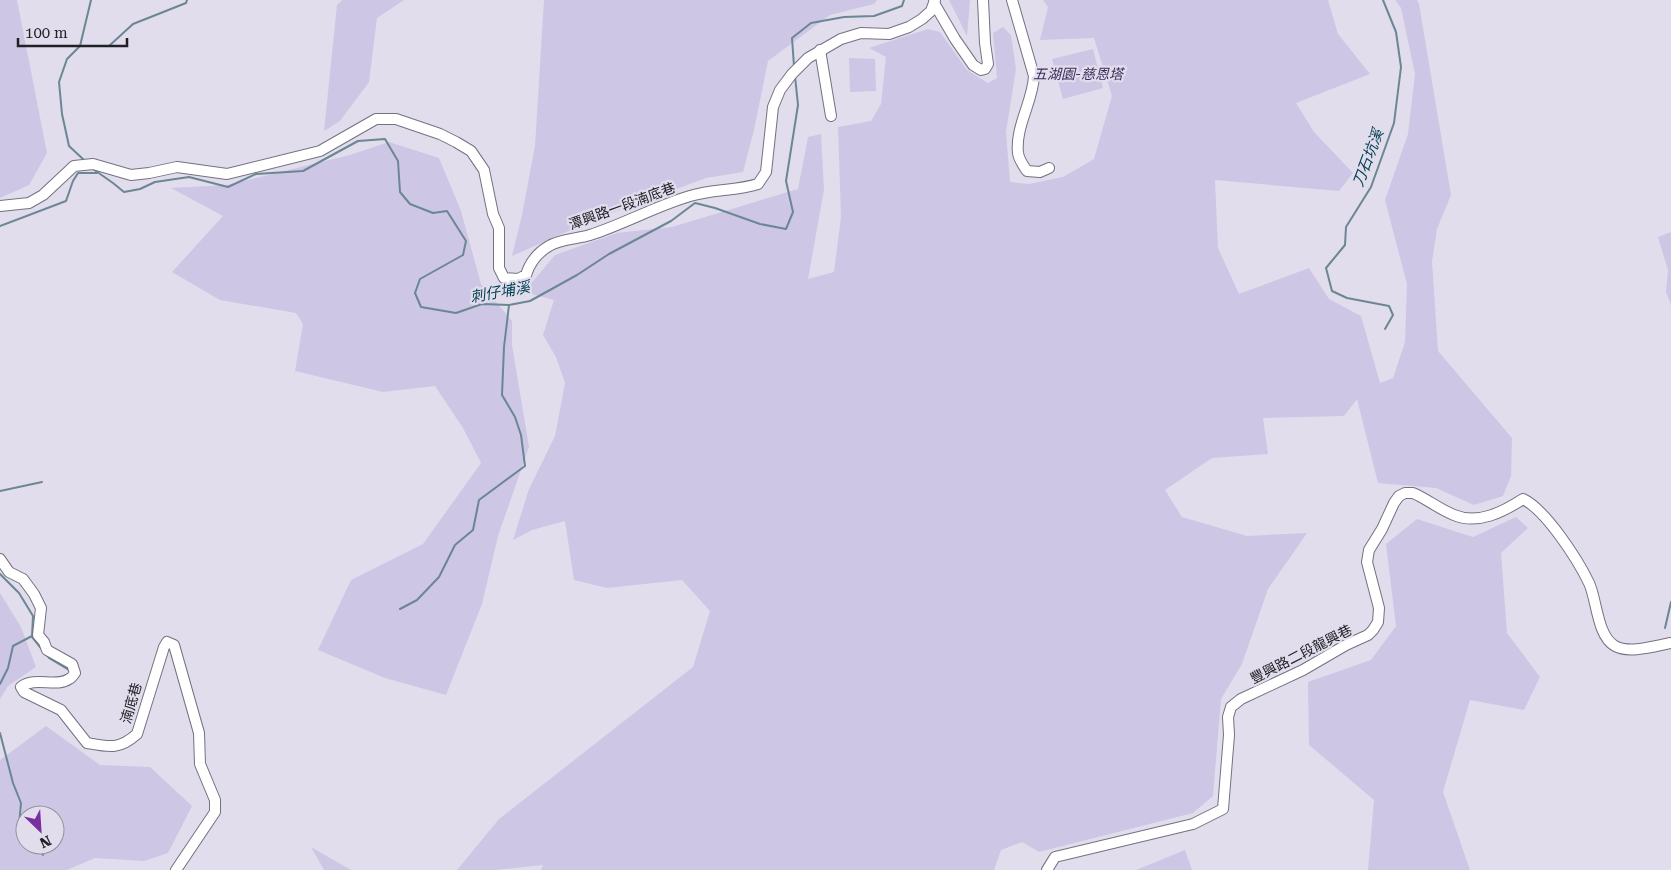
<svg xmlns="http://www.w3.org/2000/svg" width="1671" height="870" viewBox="0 0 1671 870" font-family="'Roboto Serif','Noto Sans TC',serif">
<rect width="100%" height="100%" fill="#e1dded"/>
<g fill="#cec6e5" fill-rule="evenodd">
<path d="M0 0H17L47 153 29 185 0 198Z"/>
<path d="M342 0H404L377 18 369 82 340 121 324 131 337 5Z"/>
<path d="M544 0H877L874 4 830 15 768 61 754 130 743 172 706 178 593 220 512 256 522 215 535 146Z"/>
<path d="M948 0H970L967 36 949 0Z"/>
<path d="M1043 0H1328L1338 34 1370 74 1296 103 1314 132 1353 173 1339 191 1215 180 1218 248 1239 294 1309 268 1329 299 1361 316 1380 383 1393 378 1405 342 1407 284 1385 200 1408 134 1415 74 1401 8 1395 0H1417L1419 4 1451 195 1437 229 1432 261 1438 351 1512 438 1511 476 1503 496 1474 505 1436 488 1378 483 1357 399 1344 416 1263 418 1268 454 1212 458 1165 490 1182 517 1247 536 1307 533 1268 589 1242 664 1221 699 1213 796 1193 813 1039 852 1022 842 1001 850 994 870H541L543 865 495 870H457L499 819 693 667 710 611 682 580 607 588 574 580 565 521 532 530 513 540 529 489 555 436 565 383 556 357 543 335 554 300 524 292 555 255 617 233 672 227 798 189 808 137 821 134 824 190 808 279 834 272 841 217 838 127 871 121 881 104 886 57 869 48 928 29 940 32 967 70 988 83 997 78 993 33 1003 27 1011 35 1016 69 1006 132 1010 182 1029 184 1063 177 1094 159 1112 96 1094 38 1040 40 1048 7Z"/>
<path d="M1093 49 1103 88 1063 99 1052 59Z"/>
<path d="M849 58 875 59 876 91 850 92Z"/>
<path d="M389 142 439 158 461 211 481 284 512 321V345L529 447 498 536 482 604 446 695 385 678 318 650 351 580 423 544 481 463 463 428 435 386 383 392 295 371 303 324 296 313 220 300 172 272 223 216 171 188 227 185 350 155Z"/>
<path d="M1671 232V305L1666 292 1668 270 1658 237Z"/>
<path d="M1516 517 1528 528 1501 553 1507 633 1540 677 1524 710 1470 700 1443 792 1470 870H1368L1374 800 1309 745 1308 682 1371 660 1396 626 1386 544 1417 519 1473 537Z"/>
<path d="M0 593 21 627 36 667 8 686 0 699Z"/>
<path d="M46 726 100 765 150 767 192 806 168 853 144 861 95 858 67 870H0V760ZM25 815H55V845H25Z"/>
<path d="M311 847 351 870H324Z"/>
<path d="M1185 850 1192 870H1136Z"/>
</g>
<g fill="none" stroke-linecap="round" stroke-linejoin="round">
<g stroke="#6b8793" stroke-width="2">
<path d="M1383 0 1396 32 1401 67 1394 123 1371 187 1346 227 1345 245 1326 268 1332 291 1347 298 1389 306 1393 315 1385 329"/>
<path d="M80 46H109L133 24 186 3 187 0"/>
<path d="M794 66 792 38 811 23 844 17 874 16 902 6 904 0"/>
<path d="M84 160 69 146 62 114 59 82 67 59 80 46 91 0"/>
<path d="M93 169 113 183 124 192 140 189 155 182 189 177 228 187 256 174 303 171 358 141 385 139 398 161 400 192 410 204 433 213 447 211 466 241 463 255 420 279 415 293 421 307 456 313 482 304 509 305 530 301 577 275 609 254 671 221 695 203 715 208 760 224 786 229 793 212 786 181 798 105 795 76"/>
<path d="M0 226 66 201 73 181 78 173H97"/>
<path d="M0 491 42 482"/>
<path d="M0 574 19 593 33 616 32 636 13 646 8 668 0 684"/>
<path d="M400 609 417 600 439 577 455 545 473 530 479 500 525 466 521 435 515 417 502 395 504 347 509 305"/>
<path d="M1665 628 1671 602"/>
<path d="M32 637 43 651"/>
<path d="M46 654 49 658 69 670"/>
<path d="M0 733 13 783 21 803 19 825 25 832"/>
<path d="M36 845 43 855"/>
</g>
<defs>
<g id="minor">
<path d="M1012 0 1034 76C1033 101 1015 127 1018 153 1019 160 1023 165 1027 171L1040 172 1049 168"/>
<path d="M934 3 955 39 973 65 981 70 985 69 988 64 985 43 983 0"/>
<path d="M820 50 831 116"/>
<path d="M0 206 29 203 43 195 74 166 93 164 131 175 149 173 177 167 227 174 320 151 376 119H396L440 134 456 142 471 151 484 170 493 214 499 228V268L504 278 518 279 526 275C530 262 537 253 549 246 560 239 577 239 590 235 624 224 656 206 690 196 713 189 736 191 758 184L766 172 773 107 780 90 792 74 808 58 841 39 861 33 889 34 909 27 922 19 931 11 935 0"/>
<path d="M0 559 9 572 23 579 34 594 41 608 38 635 44 642 47 650 72 664 75 673C73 675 72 678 69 679 56 688 35 676 21 687L24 692 61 710 87 743C109 747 119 750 137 734L164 647 167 642 174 645 199 733 200 764 215 800V812L176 870"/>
<path d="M1047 870 1055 857 1193 824 1223 809 1229 735 1228 717 1231 707 1241 699 1303 670 1346 645 1368 635 1373 630 1378 622 1379 608 1367 562 1369 550 1382 529 1394 503 1399 496 1405 493H1413C1427 499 1439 509 1454 515 1478 525 1503 512 1523 499 1546 510 1578 560 1589 583 1597 600 1597 636 1615 646 1629 654 1655 646 1671 643"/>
</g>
</defs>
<use href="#minor" stroke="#75717f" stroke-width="12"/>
<use href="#minor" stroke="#fff" stroke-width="10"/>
</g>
<g text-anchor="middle" stroke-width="4.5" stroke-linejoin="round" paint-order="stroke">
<g font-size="14" font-style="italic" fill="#3b2c59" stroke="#e1dded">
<text x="1078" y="79">五湖園-慈恩塔</text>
</g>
<g font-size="14" fill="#212025" stroke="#e1dded">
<text transform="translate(622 206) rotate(-20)" y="5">潭興路一段湳底巷</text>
<text transform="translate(1301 654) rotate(-27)" y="5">豐興路二段龍興巷</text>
<text transform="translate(131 703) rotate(-74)" y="5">湳底巷</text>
</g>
<g font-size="15" font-style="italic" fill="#003f4f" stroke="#e1dded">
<text transform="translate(1368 158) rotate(-69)" y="5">刀石坑溪</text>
<text transform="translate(500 292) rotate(-10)" y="5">刺仔埔溪</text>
</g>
</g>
<g transform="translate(40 830) rotate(155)"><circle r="24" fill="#e1dded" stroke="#94919d"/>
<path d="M0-4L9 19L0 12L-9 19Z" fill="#7a2ea0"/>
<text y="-8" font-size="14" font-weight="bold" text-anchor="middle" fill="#212025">N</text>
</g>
<path d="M18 38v8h109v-8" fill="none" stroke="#212025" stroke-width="2.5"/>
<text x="25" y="38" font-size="15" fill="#212025" stroke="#e1dded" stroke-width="4" paint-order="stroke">100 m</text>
</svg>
